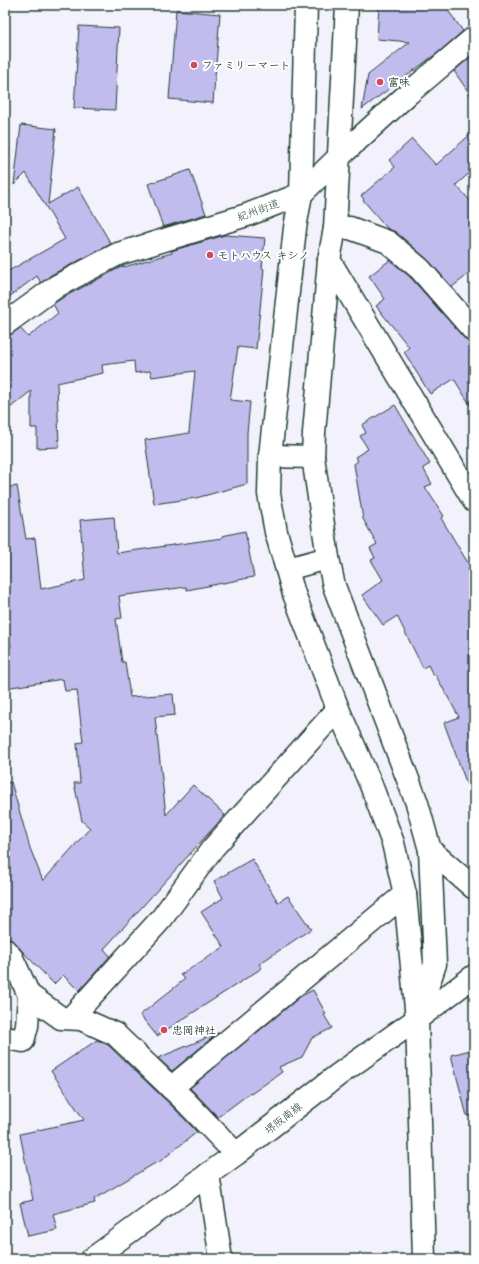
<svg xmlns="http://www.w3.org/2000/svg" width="479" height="1264" viewBox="0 0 479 1264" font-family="Kalam,'Klee One',sans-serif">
<rect width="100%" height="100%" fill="#f3f2fc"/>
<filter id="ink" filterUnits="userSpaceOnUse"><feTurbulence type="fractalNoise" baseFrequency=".025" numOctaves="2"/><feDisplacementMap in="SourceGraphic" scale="8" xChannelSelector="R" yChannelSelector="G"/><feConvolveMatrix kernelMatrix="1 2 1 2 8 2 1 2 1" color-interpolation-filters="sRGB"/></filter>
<g filter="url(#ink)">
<g fill="#c2bcee" stroke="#1f3d34">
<path d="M379 5H444L463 31 440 51 362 109 368 75 410 42 377 39Z"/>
<path d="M176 10 220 14 213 103 169 99Z"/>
<path d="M79 26 119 28 115 110 74 108Z"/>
<path d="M474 54V100L454 71Z"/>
<path d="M21 125 56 129 48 204 78 187 111 244 51 275 41 283 37 276 5 300V273L65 239 26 173 14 185Z"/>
<path d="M474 131V169L456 185 474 205V270L452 287 428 260 396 232 388 229 363 200 364 199 361 196 395 167 389 160 412 139 436 165Z"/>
<path d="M190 170 206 214 163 227 148 184Z"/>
<path d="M225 235 265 238 262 268 264 269 256 349 238 347 230 400 250 402 247 433V484L196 498 154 504 145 440 189 433 195 371 152 377 150 371 135 373 134 361 102 365 103 373 57 383 59 447 37 448V428H31V391L5 412V336L12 334 20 328 28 337 58 313 53 304 64 297 123 266 124 267 172 253 171 251Z"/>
<path d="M390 260 411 278 465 339 470 343H474V411L454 379 430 394 404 352 409 347 376 306 385 299 369 276Z"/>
<path d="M395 405 430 464 423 468 432 484 425 487 444 516 441 518 474 573V797L472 798 444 723 459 717 435 674 433 675 428 665 423 668 397 616 383 625 362 595 383 580 371 560 375 558 370 548 377 544 363 519 354 464 358 461 355 457 368 449 360 436 366 433 362 425Z"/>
<path d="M17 486 26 539 35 538 41 589 85 580 80 520 114 517 117 553 222 538V536L245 531 254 577 187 590 186 587 119 596 122 618 116 619 122 662H125L130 697 173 694 175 715 155 717 166 815 193 785 225 815 104 949 110 956 79 991 63 975 54 984 23 952 14 942 5 934V783L11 782 30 848 43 881 90 828 82 821 74 783H80L77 743 83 742 77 690 65 691 63 679 5 688V648L11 647 5 601V488Z"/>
<path d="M252 859 278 902 288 896 311 929 259 964 262 968 157 1036 140 1015 185 979 180 975 224 947 201 912 223 898 214 881Z"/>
<path d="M313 990 326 1014 324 1015 332 1028 312 1038 302 1057 279 1067 282 1072 251 1094 250 1093 218 1117 190 1088 301 996Z"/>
<path d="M218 1033 172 1071 158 1058Z"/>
<path d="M97 1040 108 1045 175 1109 197 1132 158 1163 157 1162 94 1199 95 1203 53 1214 57 1230 28 1236 20 1203 33 1200 20 1134 84 1120 51 1071Z"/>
<path d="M474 1049V1115L467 1116 451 1055Z"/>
</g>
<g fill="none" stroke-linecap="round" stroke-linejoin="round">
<defs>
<g id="street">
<path d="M306 5 301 194 295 228 270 456 269 494 276 532 294 594 338 709 371 785 393 843 405 894 417 1019"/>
<path d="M347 5 335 228 329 260 314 433 313 457 328 558 334 586 417 803 430 850 435 964 419 1012"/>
<path d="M335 228H350L388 242 420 269 474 331"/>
<path d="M329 260 474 501"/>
<path d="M5 324 57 286 118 254 247 215 301 194 340 156 409 93 474 38"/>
<path d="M270 456 313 457"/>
<path d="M287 569 328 558"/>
<path d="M430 850 474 888"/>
<path d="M5 950 12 958 29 995 61 1018 81 1019 115 1034 184 1100 236 1154"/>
<path d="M71 1018 162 918 212 849 338 709"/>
<path d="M5 1038 23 1041 27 1026 29 995"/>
<path d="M171 1088 405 894"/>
<path d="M208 1174 221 1259"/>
</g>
<g id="secondary">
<path d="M417 1019 424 1259"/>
<path d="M92 1259 236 1154 338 1075 417 1019 474 976"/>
</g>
</defs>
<use href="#street" stroke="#1f3d34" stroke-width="25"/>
<use href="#secondary" stroke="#1f3d34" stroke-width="25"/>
<use href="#street" stroke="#fff" stroke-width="22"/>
<use href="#secondary" stroke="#fff" stroke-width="22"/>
</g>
</g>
<g fill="#d1495b" stroke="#fff" stroke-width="1.5">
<circle cx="194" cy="65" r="4"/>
<circle cx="380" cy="82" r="4"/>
<circle cx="210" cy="255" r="4"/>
<circle cx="164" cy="1030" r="4"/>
</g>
<g text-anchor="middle" stroke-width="4" stroke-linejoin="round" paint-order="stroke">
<g font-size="11" font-weight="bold" fill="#1f3d34" stroke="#fff" text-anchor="start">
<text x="202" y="69">ファミリーマート</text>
<text x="388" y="86">富味</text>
<text x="218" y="259">モトハウス キシノ</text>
<text x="172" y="1034">忠岡神社</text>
</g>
<g font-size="11" fill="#1f3d34" stroke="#fff">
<text transform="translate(258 210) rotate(-20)" y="4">紀州街道</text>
<text transform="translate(283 1118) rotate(-38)" y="4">堺阪南線</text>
</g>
</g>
<rect width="479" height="1264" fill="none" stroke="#fff" stroke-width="20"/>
<rect x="10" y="10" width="459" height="1244" fill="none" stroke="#1f3d34" stroke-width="1.5" filter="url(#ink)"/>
</svg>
